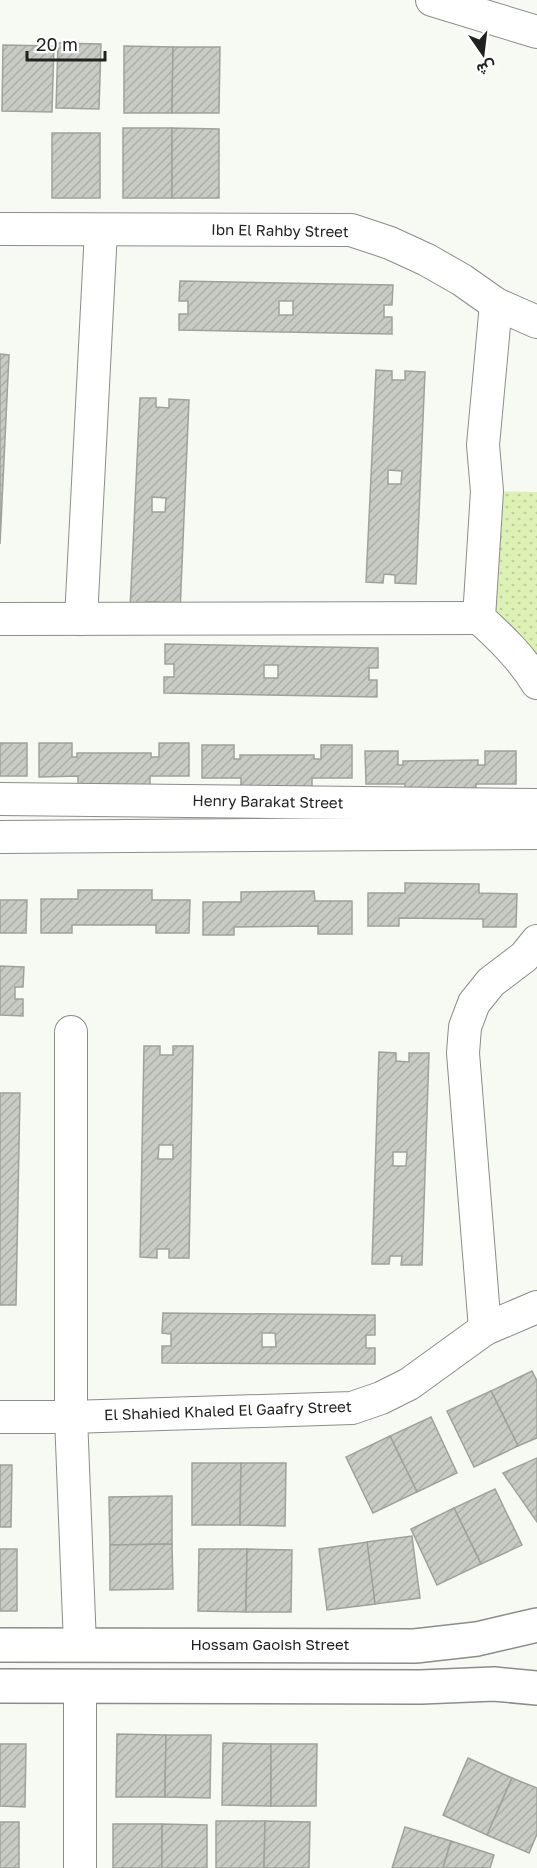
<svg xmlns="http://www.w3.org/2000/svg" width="537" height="1868" viewBox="0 0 537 1868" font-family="'Golos Text',Vazirmatn,sans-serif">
<defs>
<pattern id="grass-dots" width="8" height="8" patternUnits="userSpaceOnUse" patternTransform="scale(1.5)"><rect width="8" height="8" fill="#dcf1b3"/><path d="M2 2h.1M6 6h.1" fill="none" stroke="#bcce9a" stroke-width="1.8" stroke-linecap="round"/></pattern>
<pattern id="building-hatch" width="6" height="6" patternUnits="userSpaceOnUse" patternTransform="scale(1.5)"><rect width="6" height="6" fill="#c8cbc4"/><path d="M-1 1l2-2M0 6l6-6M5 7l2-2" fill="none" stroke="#acaea8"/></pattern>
</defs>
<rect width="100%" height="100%" fill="#f7faf3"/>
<path fill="url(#grass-dots)" d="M487 491 537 492V683L479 618Z"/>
<g fill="url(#building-hatch)" stroke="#9fa19b" stroke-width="1.5" fill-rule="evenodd">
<path d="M58 43 101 44 99 109 56 108Z"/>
<path d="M3 45 54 46 52 112 2 111Z"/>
<path d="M124 46 173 47 172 113H124Z"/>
<path d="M173 47H220L219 113H172Z"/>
<rect x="123" y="128" width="49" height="70"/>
<path d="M172 128 219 129V198H172Z"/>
<rect x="52" y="133" width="48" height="65"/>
<path d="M180 281 393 285 392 305H384V317H392V334L179 330V314H188V301H179ZM279 301H293V315H279Z"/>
<path d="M0 354 9 355 0 544Z"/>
<path d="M376 370 392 371V380H405V371L425 372 416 584 395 583V575L384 574 383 583 366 582ZM388 470 402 471 401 484H388Z"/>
<path d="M140 398H156V407L169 408V399L189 400 180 612 159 611V602H147V610L130 609ZM152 497 166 498 165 512H152Z"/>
<path d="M165 644 378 648V668H369V680H377V697L164 693V677H174V664H165ZM264 665H278V678H264Z"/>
<rect x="0" y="743" width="27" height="33"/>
<path d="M39 743H72V757H77V753H151V757H159V743H189V776H150V786H78V776L39 777Z"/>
<path d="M202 745H234V759H240V755H314V759H321V745H352V778H312V788H241V778H202Z"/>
<path d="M365 751H398V765H403V761L478 760V765H485V751H516V784H476V794H405V784H366Z"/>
<path d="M405 883 479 884V893L517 894 516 927H483V919L399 918V926H368V893H405Z"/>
<path d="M78 890H152V900H190L189 933H156V925H72V933H41V899H78Z"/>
<path d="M314 891 315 901H352V934H318V926L234 927V935H203V902H241V892Z"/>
<path d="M0 900H27L26 933H0Z"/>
<path d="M0 966 24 967 23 987H15V999H23V1016L0 1015Z"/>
<path d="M144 1046H160V1055H173V1046H193L189 1258H169V1249H157V1258L140 1257ZM159 1145H173V1159H158Z"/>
<path d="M379 1052 396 1053V1061L409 1062V1053H429L422 1265H401L402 1256H390L389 1264H372ZM393 1152H407L406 1166H393Z"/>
<path d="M0 1093H20L16 1305H0Z"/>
<path d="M163 1313 375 1315V1335H366V1348H375V1364L162 1363V1346H171V1334L162 1333ZM262 1333H275L276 1347H262Z"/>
<path d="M532 1371 537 1381V1438L518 1446 491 1391Z"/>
<path d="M491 1391 518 1446 474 1467 447 1411Z"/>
<path d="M431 1417 457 1473 417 1492 390 1436Z"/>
<path d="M390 1436 417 1492 373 1513 346 1457Z"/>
<path d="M537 1458V1522L503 1473Z"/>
<path d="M192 1463H241L240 1525H192Z"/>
<path d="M241 1463H286L285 1526 240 1525Z"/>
<path d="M0 1465H12L11 1527H0Z"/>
<path d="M495 1489 522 1545 481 1564 454 1508Z"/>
<path d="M172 1496V1544L110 1545 109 1497Z"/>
<path d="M454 1508 481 1564 437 1585 411 1529Z"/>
<path d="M412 1536 420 1598 375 1604 367 1542Z"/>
<path d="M367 1542 375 1604 327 1610 319 1549Z"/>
<path d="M172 1544 173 1589 110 1590V1545Z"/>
<rect x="0" y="1549" width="17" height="62"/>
<path d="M199 1549H247L246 1612 198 1611Z"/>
<path d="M247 1549 292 1550 291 1612H246Z"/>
<path d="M117 1734 166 1735 165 1797H116Z"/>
<path d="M166 1735H211L210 1798 165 1797Z"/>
<path d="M223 1743 271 1744V1806L222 1805Z"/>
<path d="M0 1744H26L25 1807 0 1806Z"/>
<path d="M271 1744H317L316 1806H271Z"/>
<path d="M468 1758 512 1778 487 1835 443 1815Z"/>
<path d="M512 1778 537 1788V1834L529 1853 487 1835Z"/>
<path d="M216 1821H265L264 1868H216Z"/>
<path d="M265 1821 310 1822 309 1868H264Z"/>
<rect x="0" y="1822" width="19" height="46"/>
<rect x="113" y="1824" width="49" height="44"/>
<path d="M162 1824 207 1825V1868H162Z"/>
<path d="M405 1827 451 1841 443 1868H392Z"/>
<path d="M451 1841 494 1855 490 1868H443Z"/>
</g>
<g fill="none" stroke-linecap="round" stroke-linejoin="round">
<defs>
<g id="street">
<path d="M432 0 537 32"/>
<path d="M0 229 351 230 390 243 427 260 462 280 496 304 537 322"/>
<path d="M496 304 483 445 487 491 479 618C500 637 522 658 537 683"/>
<path d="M0 619 479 618"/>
<path d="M81 619 101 230"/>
<path d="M0 799 537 805"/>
<path d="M0 837 537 833"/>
<path d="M71 1032V1417L80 1645"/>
<path d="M485 1329 463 1053 465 1027 474 1003 491 982 524 957 537 941"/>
<path d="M0 1417H71L352 1408 381 1398 409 1384 485 1329 537 1307"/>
<path d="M80 1868V1686"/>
</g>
<g id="secondary">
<path d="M0 1645 415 1646 477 1639 537 1625"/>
<path d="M0 1686 421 1687 494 1684 537 1688"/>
</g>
</defs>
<use href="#street" stroke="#8b8d87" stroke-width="34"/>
<use href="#secondary" stroke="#8b8d87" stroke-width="36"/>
<use href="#street" stroke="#fff" stroke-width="32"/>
<use href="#secondary" stroke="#fff" stroke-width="33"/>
</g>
<g text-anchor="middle" stroke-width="4.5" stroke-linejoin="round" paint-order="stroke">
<g font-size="15" fill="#212220" stroke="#fff">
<text transform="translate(280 231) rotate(1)" y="5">Ibn El Rahby Street</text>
<text transform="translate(268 802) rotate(1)" y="5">Henry Barakat Street</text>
<text transform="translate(228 1411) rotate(-2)" y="5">El Shahied Khaled El Gaafry Street</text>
<text x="270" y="1650">Hossam Gaoish Street</text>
</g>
</g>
<g transform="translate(483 54) rotate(166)" stroke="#ffffff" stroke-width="4.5" paint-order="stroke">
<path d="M0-4.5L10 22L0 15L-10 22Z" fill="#212220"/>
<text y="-9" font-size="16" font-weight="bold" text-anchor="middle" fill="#212220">ش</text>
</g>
<path d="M27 51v9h78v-9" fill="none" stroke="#212220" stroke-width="3"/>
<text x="36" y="51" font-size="18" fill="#212220" stroke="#ffffff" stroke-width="4.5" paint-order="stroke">20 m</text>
</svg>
